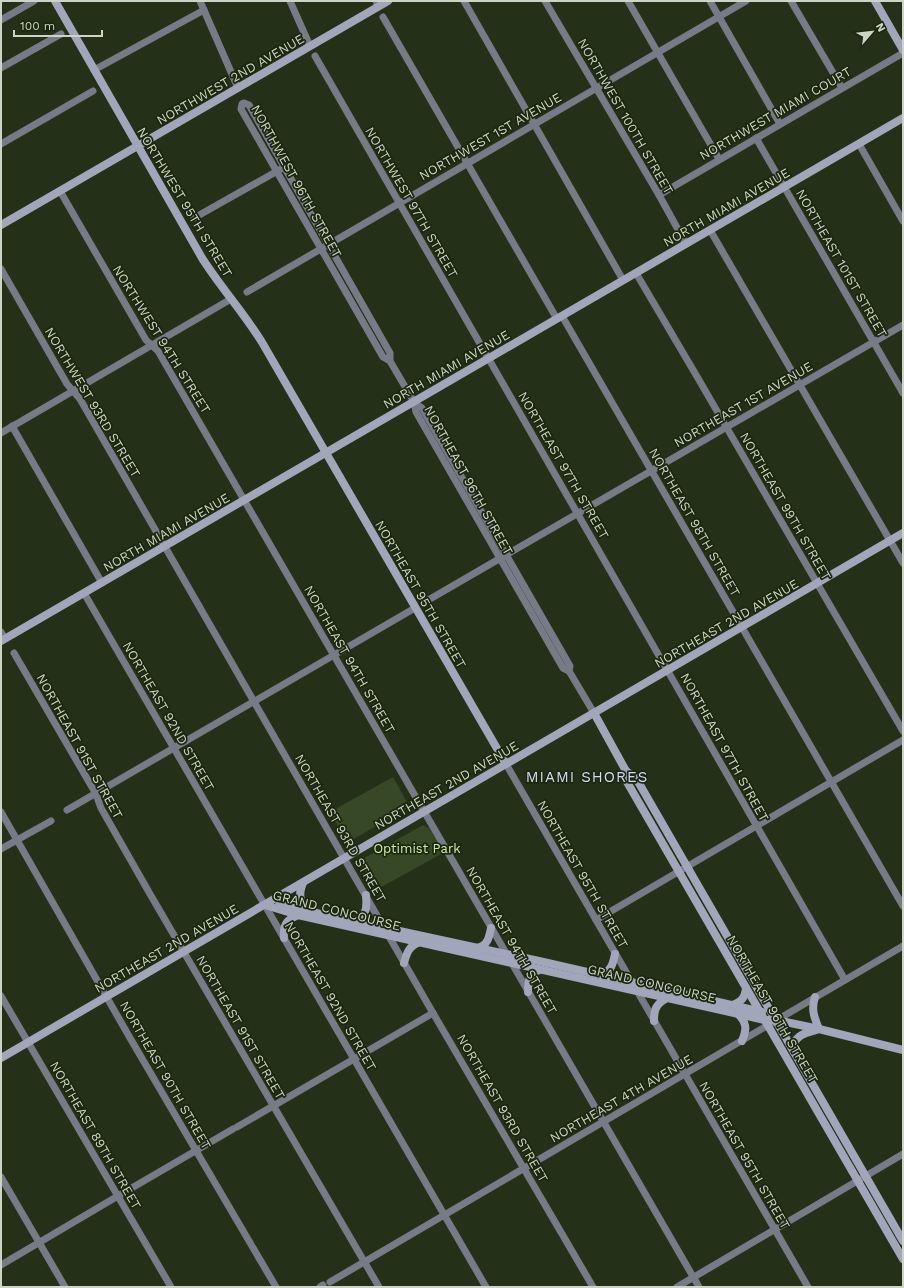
<svg xmlns="http://www.w3.org/2000/svg" width="904" height="1288" viewBox="0 0 904 1288" font-family="'Work Sans',sans-serif">
<rect width="100%" height="100%" fill="#243118"/>
<g fill="#364826">
<path d="M393 777 407 802V806L406 809 352 840 345 839 330 812Z"/>
<path d="M423 825 429 828 442 849 441 854 376 890 359 861Z"/>
</g>
<g fill="none" stroke-linecap="round" stroke-linejoin="round">
<g stroke="#777a87" stroke-width="7">
<path d="M200 1 238 88"/>
<path d="M290 1 310 46"/>
<path d="M376 1 378 7"/>
<path d="M464 1 623 280"/>
<path d="M545 1 659 195 686 244"/>
<path d="M628 1 719 159"/>
<path d="M710 1 780 124"/>
<path d="M791 1 842 88"/>
<path d="M383 17 557 319"/>
<path d="M1 20 34 1"/>
<path d="M315 56 845 980"/>
<path d="M1 68 61 34"/>
<path d="M94 70 204 10"/>
<path d="M756 138 903 393"/>
<path d="M1 144 93 91"/>
<path d="M859 144 903 221"/>
<path d="M60 191 146 340 158 351 699 1287"/>
<path d="M659 195 903 53"/>
<path d="M194 218 281 169"/>
<path d="M710 230 903 563"/>
<path d="M1 269 67 384 80 399 433 1013 593 1287"/>
<path d="M636 273C726 425 814 578 903 731"/>
<path d="M247 292 746 1"/>
<path d="M562 316 903 906"/>
<path d="M390 361V353L249 105 244 103 242 104 241 109 383 357 390 361 414 402 416 412 563 668 569 671 594 713"/>
<path d="M414 402 422 408 570 666 569 671"/>
<path d="M12 426 102 583"/>
<path d="M1 433 231 299"/>
<path d="M84 593 486 1287"/>
<path d="M430 599 903 325"/>
<path d="M1 632 5 639"/>
<path d="M14 653 96 794 101 808 150 894 379 1287"/>
<path d="M506 764 808 1287"/>
<path d="M67 810 415 608"/>
<path d="M1 812 130 1038 276 1287"/>
<path d="M1 849 51 821"/>
<path d="M596 920 903 740"/>
<path d="M1 996 171 1287"/>
<path d="M237 1127 433 1013"/>
<path d="M1 1177 65 1287"/>
<path d="M1 1265 118 1196 233 1129"/>
<path d="M330 1282 903 946"/>
<path d="M320 1287 323 1285"/>
<path d="M677 1287 903 1154"/>
</g>
<g stroke="#a1a6bb" stroke-width="8">
<path d="M55 1 202 258C221 288 245 314 263 344L506 764"/>
<path d="M875 1 903 50"/>
<path d="M1 225 388 1"/>
<path d="M1 641 903 118"/>
<path d="M594 713 626 771 636 778 903 1241"/>
<path d="M626 771 627 782 903 1259"/>
<path d="M303 883C298 894 299 903 309 910"/>
<path d="M265 905 298 915 765 1020H776L819 1029 903 1050"/>
<path d="M279 905 539 961 762 1012"/>
<path d="M356 921C367 915 367 907 366 895"/>
<path d="M284 938C283 925 286 920 298 915"/>
<path d="M477 948C488 945 489 938 491 928"/>
<path d="M404 963C407 952 409 946 420 942"/>
<path d="M602 975C611 971 613 964 615 954"/>
<path d="M528 992C528 981 529 974 539 970"/>
<path d="M815 997C811 1009 814 1017 819 1029"/>
<path d="M732 1005C742 1002 745 997 746 988"/>
<path d="M738 1014C747 1023 747 1029 742 1041"/>
<path d="M654 1021C654 1009 656 1004 667 998"/>
<path d="M794 1052C791 1037 804 1033 816 1030"/>
<path d="M1 1058 903 533"/>
</g>
</g>
<g text-anchor="middle" stroke-width="3.5" stroke-linejoin="round" paint-order="stroke">
<g font-size="13" fill="#ccd5c5" stroke="#1b270e">
<text transform="translate(230 79) rotate(-30)" y="5">NORTHWEST 2ND AVENUE</text>
<text transform="translate(775 113) rotate(-30)" y="5">NORTHWEST MIAMI COURT</text>
<text transform="translate(626 116) rotate(60)" y="5">NORTHWEST 100TH STREET</text>
<text transform="translate(490 136) rotate(-30)" y="5">NORTHWEST 1ST AVENUE</text>
<text transform="translate(297 181) rotate(61)" y="5">NORTHWEST 96TH STREET</text>
<text transform="translate(185 202) rotate(59)" y="5">NORTHWEST 95TH STREET</text>
<text transform="translate(412 202) rotate(60)" y="5">NORTHWEST 97TH STREET</text>
<text transform="translate(726 207) rotate(-30)" y="5">NORTH MIAMI AVENUE</text>
<text transform="translate(842 263) rotate(60)" y="5">NORTHEAST 101ST STREET</text>
<text transform="translate(162 339) rotate(58)" y="5">NORTHWEST 94TH STREET</text>
<text transform="translate(446 369) rotate(-30)" y="5">NORTH MIAMI AVENUE</text>
<text transform="translate(93 402) rotate(59)" y="5">NORTHWEST 93RD STREET</text>
<text transform="translate(743 404) rotate(-30)" y="5">NORTHEAST 1ST AVENUE</text>
<text transform="translate(564 465) rotate(60)" y="5">NORTHEAST 97TH STREET</text>
<text transform="translate(469 480) rotate(61)" y="5">NORTHEAST 96TH STREET</text>
<text transform="translate(786 506) rotate(60)" y="5">NORTHEAST 99TH STREET</text>
<text transform="translate(695 522) rotate(60)" y="5">NORTHEAST 98TH STREET</text>
<text transform="translate(166 532) rotate(-30)" y="5">NORTH MIAMI AVENUE</text>
<text transform="translate(421 594) rotate(60)" y="5">NORTHEAST 95TH STREET</text>
<text transform="translate(726 623) rotate(-30)" y="5">NORTHEAST 2ND AVENUE</text>
<text transform="translate(350 659) rotate(60)" y="5">NORTHEAST 94TH STREET</text>
<text transform="translate(169 716) rotate(60)" y="5">NORTHEAST 92ND STREET</text>
<text transform="translate(80 746) rotate(61)" y="5">NORTHEAST 91ST STREET</text>
<text transform="translate(725 747) rotate(61)" y="5">NORTHEAST 97TH STREET</text>
<text transform="translate(446 785) rotate(-30)" y="5">NORTHEAST 2ND AVENUE</text>
<text transform="translate(341 828) rotate(60)" y="5">NORTHEAST 93RD STREET</text>
<text transform="translate(583 874) rotate(60)" y="5">NORTHEAST 95TH STREET</text>
<text transform="translate(337 910) rotate(14)" y="5">GRAND CONCOURSE</text>
<text transform="translate(512 940) rotate(60)" y="5">NORTHEAST 94TH STREET</text>
<text transform="translate(166 948) rotate(-30)" y="5">NORTHEAST 2ND AVENUE</text>
<text transform="translate(652 983) rotate(13)" y="5">GRAND CONCOURSE</text>
<text transform="translate(331 996) rotate(60)" y="5">NORTHEAST 92ND STREET</text>
<text transform="translate(773 1009) rotate(60)" y="5">NORTHEAST 96TH STREET</text>
<text transform="translate(241 1027) rotate(60)" y="5">NORTHEAST 91ST STREET</text>
<text transform="translate(166 1075) rotate(60)" y="5">NORTHEAST 90TH STREET</text>
<text transform="translate(621 1098) rotate(-30)" y="5">NORTHEAST 4TH AVENUE</text>
<text transform="translate(503 1108) rotate(60)" y="5">NORTHEAST 93RD STREET</text>
<text transform="translate(96 1135) rotate(60)" y="5">NORTHEAST 89TH STREET</text>
<text transform="translate(745 1155) rotate(60)" y="5">NORTHEAST 95TH STREET</text>
</g>
<g font-size="13" fill="#c8eda9" stroke="#1b270e">
<text x="417" y="853">Optimist Park</text>
</g>
<g font-size="15" letter-spacing="1" fill="#d4daf7" stroke="#1b270e">
<text x="587" y="782">MIAMI SHORES</text>
</g>
</g>
<rect width="904" height="1288" fill="none" stroke="#ccd5c5" stroke-width="4"/>
<g transform="translate(872 32) rotate(62)" stroke="#1b270e" stroke-width="3" paint-order="stroke">
<path d="M0-3L7 15L0 10L-7 15Z" fill="#ccd5c5"/>
<text y="-6" font-size="11" font-weight="bold" text-anchor="middle" fill="#ccd5c5">N</text>
</g>
<path d="M14 30v6h88v-6" fill="none" stroke="#ccd5c5" stroke-width="2"/>
<text x="20" y="30" font-size="12" fill="#ccd5c5" stroke="#1b270e" stroke-width="3" paint-order="stroke">100 m</text>
</svg>
